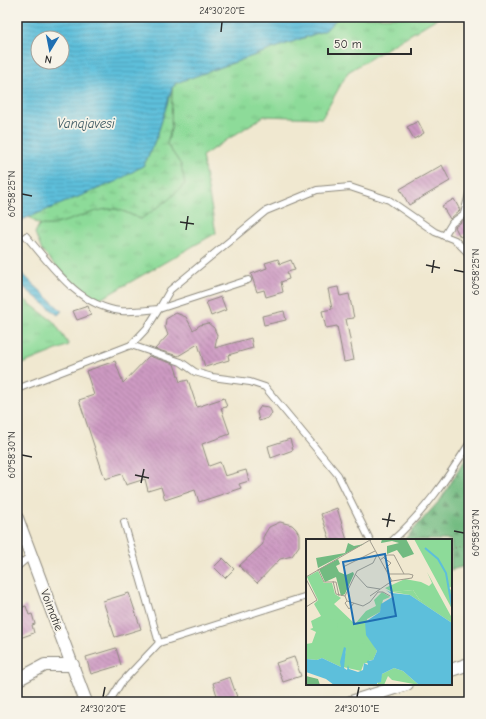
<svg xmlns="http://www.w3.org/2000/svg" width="486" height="719" viewBox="0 0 486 719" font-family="'Comic Neue',sans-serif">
<defs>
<pattern id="grass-tufts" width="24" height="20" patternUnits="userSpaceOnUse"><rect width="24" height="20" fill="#8ddb99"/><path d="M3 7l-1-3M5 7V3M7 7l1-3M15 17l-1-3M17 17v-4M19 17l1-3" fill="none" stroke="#7abc84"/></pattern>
<pattern id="forest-firs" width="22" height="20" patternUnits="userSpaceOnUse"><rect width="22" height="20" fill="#72bb81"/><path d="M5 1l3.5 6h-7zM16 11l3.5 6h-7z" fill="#5e986a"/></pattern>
<pattern id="wetland-marsh" width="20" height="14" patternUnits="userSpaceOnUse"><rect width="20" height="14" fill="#8ddb99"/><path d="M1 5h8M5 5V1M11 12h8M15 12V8" fill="none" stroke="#7abc84"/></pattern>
<pattern id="water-rules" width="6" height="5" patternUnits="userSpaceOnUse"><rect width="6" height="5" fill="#5dbfdb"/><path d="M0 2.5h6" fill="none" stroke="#4d9bb2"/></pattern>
<pattern id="building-back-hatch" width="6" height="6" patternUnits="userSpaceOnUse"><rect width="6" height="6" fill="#cd9ac2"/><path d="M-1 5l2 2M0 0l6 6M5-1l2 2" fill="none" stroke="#a77e9e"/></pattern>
</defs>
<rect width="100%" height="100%" fill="#f7f3e8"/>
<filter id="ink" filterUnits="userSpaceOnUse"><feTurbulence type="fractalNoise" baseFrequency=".025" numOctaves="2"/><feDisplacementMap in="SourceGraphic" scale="8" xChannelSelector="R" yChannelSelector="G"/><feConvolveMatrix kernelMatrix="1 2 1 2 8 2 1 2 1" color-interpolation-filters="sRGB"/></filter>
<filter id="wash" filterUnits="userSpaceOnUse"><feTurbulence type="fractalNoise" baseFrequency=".012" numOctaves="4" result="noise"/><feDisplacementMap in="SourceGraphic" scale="16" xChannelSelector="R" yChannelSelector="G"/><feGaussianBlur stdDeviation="0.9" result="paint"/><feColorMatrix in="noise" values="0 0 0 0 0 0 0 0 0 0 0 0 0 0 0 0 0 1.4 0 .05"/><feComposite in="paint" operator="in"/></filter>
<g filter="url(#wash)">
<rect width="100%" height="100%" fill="#f0e8d0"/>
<g fill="url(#grass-tufts)" stroke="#5c8362">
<path d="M338 17H439L348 72 322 118 264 116 202 156 216 233 106 296 94 300 70 282 42 251 35 233 39 225C66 227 88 206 115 209 123 210 133 216 141 219L181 165 167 144 171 129 172 88 176 83 326 30Z"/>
<path d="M17 294 54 322 69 345 17 366Z"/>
</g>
<path fill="url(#forest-firs)" stroke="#4e7356" d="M469 453V565L451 570V540H404L441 499Z"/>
<path fill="url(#wetland-marsh)" stroke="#5c8362" d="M172 88 171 129 167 144 181 165 185 184 168 200 141 219C133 216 123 210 114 209 93 207 54 231 39 224 35 223 32 219 29 217L117 181 144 165 157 136Z"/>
<g fill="url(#water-rules)" stroke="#447583" fill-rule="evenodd">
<path d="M17 17H338L326 30 176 83 172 88 157 136 144 165 117 181 17 222ZM38 38H62V62H38Z"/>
<path d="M17 269 62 311 58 315 17 282Z"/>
</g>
<g id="blocks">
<g fill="url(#building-back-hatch)">
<path d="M418 121 424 133 414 139 407 127Z"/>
<path d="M442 165 450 181 409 205 400 189Z"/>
<path d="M454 199 460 210 450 219 442 206Z"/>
<path d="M465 219 469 226V232L460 237 455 227Z"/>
<path d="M278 259 280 264 291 260 295 270 287 272 289 279 281 282 283 292 266 297 264 290 257 292 251 274 267 268 265 263Z"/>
<path d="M338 287 340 296 349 294 354 318 346 319 354 360 344 362 337 326 326 328 322 311 332 309 328 289Z"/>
<path d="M221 297 226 310 211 316 206 302Z"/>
<path d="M88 306 91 315 77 320 73 311Z"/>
<path d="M284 311 286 320 264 325 262 316Z"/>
<path d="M176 313 186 317 193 330 200 325 208 323 214 328 217 335 215 348 251 338 253 348 228 355 229 360 205 367 198 344 178 356 155 349 168 335 165 327 166 319Z"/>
<path d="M149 356 174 364 180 382 188 380 197 407 224 398 227 407 221 408 230 434 202 444 209 466 220 462 225 476 246 470 249 481 239 484 241 488 199 502 195 490 165 500 161 487 148 491 145 479 126 485 122 474 105 479 79 400 94 395 86 371 115 361 123 383Z"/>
<path d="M261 406 269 407 272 413 268 418 259 421 257 412Z"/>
<path d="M290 439 293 450 271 458 268 446Z"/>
<path d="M337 508 347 540H330L321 514Z"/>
<path d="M280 522 292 525 296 529 299 534V546L292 556 280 559 257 583 239 566 263 544V537L269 527Z"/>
<path d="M223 558 234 569 225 578 214 567Z"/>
<path d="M129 593 141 629 115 637 103 601Z"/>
<path d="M26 606 29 615 32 614 35 624 32 625 34 633 17 639V609Z"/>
<path d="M116 648 121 665 91 674 86 657Z"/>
<path d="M294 657 301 676 283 682 276 663Z"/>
<path d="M230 677 237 697 219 702 213 683Z"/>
</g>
</g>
</g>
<g filter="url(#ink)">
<use href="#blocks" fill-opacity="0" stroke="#8e8a7e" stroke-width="1"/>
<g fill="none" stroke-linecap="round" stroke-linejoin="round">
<defs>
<g id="service">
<path d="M26 236C52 266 78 306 121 311 133 312 147 310 159 309L170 290 266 211 317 190 350 187 389 200 435 232 455 240 469 254"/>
<path d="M444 236 452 223 464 214 469 194"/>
<path d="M131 345 181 362 195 372 212 377 250 382 265 387 338 475 370 540"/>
<path d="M17 389 131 345 147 328 159 309 248 280"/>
<path d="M124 522 159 643"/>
<path d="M393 540C424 512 447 479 469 444"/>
<path d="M17 567 31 555"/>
<path d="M109 702 121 683 159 643 307 596"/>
</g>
<g id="minor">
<path d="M17 518 86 702"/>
<path d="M451 670 469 664"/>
<path d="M17 680 45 665H73"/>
<path d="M351 702 407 684"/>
</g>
</defs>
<use href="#service" stroke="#8e8a7e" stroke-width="8"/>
<use href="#minor" stroke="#8e8a7e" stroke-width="14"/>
<path stroke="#8e8a7e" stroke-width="2" stroke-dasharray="1 3" stroke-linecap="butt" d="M451 549 469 543"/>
<use href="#service" stroke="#fff" stroke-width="6"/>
<use href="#minor" stroke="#fff" stroke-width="12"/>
</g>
</g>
<path fill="none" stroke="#2b2b2b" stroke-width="1.5" d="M221 32 222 22M22 194 32 196M180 222 194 224M186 230 188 216M426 265 440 268M454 270 464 272M432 273 434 260M22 455 32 457M135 475 149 478M141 483 144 469M382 519 395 521M387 527 390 513M454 531 464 533M103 697 105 687M357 697 359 687"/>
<g text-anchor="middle" stroke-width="3.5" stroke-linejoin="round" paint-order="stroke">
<g font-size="12" fill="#2b2b2b" stroke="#f7f3e8">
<text transform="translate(52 610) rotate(69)" y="4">Voimatie</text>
</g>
<g font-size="13" font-style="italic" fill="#3a5760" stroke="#f7f3e8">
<text x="86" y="128">Vanajavesi</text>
</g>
</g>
<g transform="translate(306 539)">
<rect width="146" height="146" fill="#f0e8d0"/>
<path d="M108 0H146V47L143 49 145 51 146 70ZM12 32 18 44H26L29 55 35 59 28 65 49 85 60 72 70 67 68 61 76 53 84 58 77 61 74 73 61 80 60 96 66 108 63 124H58L55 132 37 128 40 109 35 128 16 119 11 121 0 120V105L6 104 10 93 4 90 7 89 5 82 15 77 8 65 12 61 1 38ZM121 33 146 79V81L113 60 107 51 86 53 79 49 99 40 115 43 123 47 126 44Z" fill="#8ddb99"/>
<path d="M76 0H100L108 15 97 19 91 11 81 15V7L93 4 86 2 75 4ZM42 4 48 7 58 5 12 29 10 19 39 14ZM32 20 34 25 30 27 33 33 40 36 47 33 48 35 39 55 35 57 30 38 19 43 13 30ZM0 137 12 140 14 146H0Z" fill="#72bb81"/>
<path d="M107 51 113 60 132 70 146 81V84L104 56 86 53ZM23 80 31 81 32 91 38 95H45L51 89H58L71 112 67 121H62L65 111 62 105 57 104 49 110 19 84ZM88 129 97 132 113 146 86 141 82 137 78 146H71L76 135Z" fill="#8ddb99"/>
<path d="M80 51 86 54 104 56 146 84V146H113L97 132 88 129 76 135 75 143 71 144V146H28L20 140 0 133V120L11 121 16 119 35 128 34 123 38 108 40 109 38 129 41 131 42 126 43 130 52 133 57 131 58 124 62 126 61 122 67 121 71 112 60 96 59 83 74 73 75 65 88 57Z" fill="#5dbfdb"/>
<path fill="none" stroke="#5dbfdb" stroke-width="2" d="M119 9 132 20 140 34 146 68"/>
<path fill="none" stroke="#a19c8e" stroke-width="1" d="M66 0 64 2 86 42M78 19 85 24 79 30M74 21 81 16H88L98 35M37 28 69 12M12 30 18 43H30L33 57M49 35 61 48 74 50M0 38 64 1M0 40 11 61 0 68M27 42 30 55 39 57 51 32 67 24 71 16M39 57 41 62 57 67 64 63 72 53H77L84 57M64 57 86 42 106 39 107 36 103 35H82M41 62 39 64 43 70 48 64"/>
<path fill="#1f6fb2" fill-opacity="0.15" stroke="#1f6fb2" stroke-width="2" d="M79 15 90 77 48 85 37 23Z"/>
<rect width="146" height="146" fill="none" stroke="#2b2b2b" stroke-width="2"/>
</g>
<rect width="486" height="719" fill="none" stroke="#f7f3e8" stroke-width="44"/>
<g transform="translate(50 50) rotate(190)"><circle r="19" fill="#f7f3e8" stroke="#a5a39c"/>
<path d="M0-3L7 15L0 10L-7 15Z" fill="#1f6fb2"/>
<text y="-6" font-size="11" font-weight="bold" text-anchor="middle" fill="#2b2b2b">N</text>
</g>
<path d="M328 48v6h83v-6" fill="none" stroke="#2b2b2b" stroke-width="2"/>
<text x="334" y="48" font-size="12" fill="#2b2b2b" stroke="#f7f3e8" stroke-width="3" paint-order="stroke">50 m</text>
<rect x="22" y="22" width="442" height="675" fill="none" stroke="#2b2b2b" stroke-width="1.5"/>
<g font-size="10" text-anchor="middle" fill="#2b2b2b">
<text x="222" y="14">24°30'20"E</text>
<text transform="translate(11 194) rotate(-90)" y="4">60°58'25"N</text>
<text transform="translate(475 272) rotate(-90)" y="4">60°58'25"N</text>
<text transform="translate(11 455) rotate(-90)" y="4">60°58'30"N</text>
<text transform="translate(475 533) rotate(-90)" y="4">60°58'30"N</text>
<text x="103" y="712">24°30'20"E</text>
<text x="357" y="712">24°30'10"E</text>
</g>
</svg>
